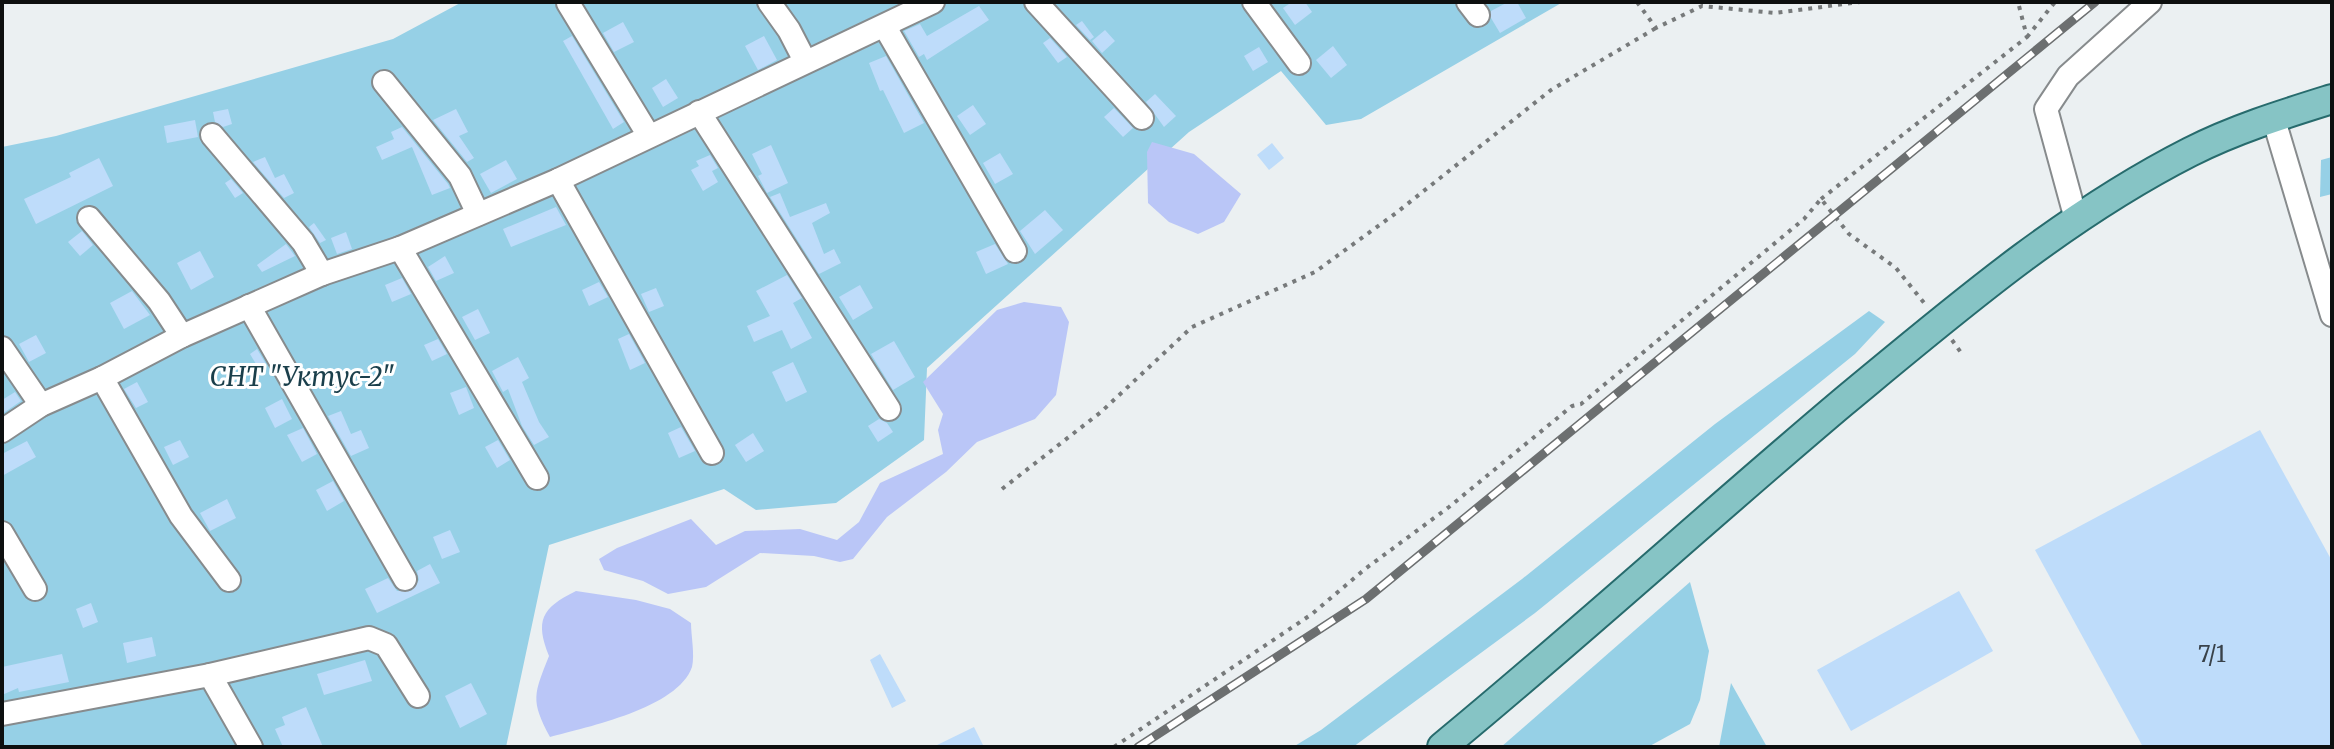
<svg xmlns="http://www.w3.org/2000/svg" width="2334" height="749" viewBox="0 0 2334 749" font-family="Merriweather,serif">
<rect width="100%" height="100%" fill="#ebf0f2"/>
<g fill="#96d0e6">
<path d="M462 2H1563L1361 119 1326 125 1281 71 1189 132 927 368 924 440 836 503 756 510 724 489 549 545 506 747H2V147L56 136 393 39Z"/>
<path d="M2332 157V194L2320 197 2321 160Z"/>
<path d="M1869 311 1885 322 1855 354 1535 613 1353 747H1293L1321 730 1522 579 1715 424Z"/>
<path d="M1690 582 1709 651 1700 700 1690 724 1648 747H1501Z"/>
<path d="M1731 683 1767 747H1739L1738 745 1719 747Z"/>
</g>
<g fill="#bac6f7">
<path d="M1152 142 1194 154 1241 194 1224 222 1198 234 1169 222 1148 203 1147 152Z"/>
<path d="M1024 302 1061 307 1069 322 1056 395 1035 419 977 442 946 472 887 517 853 559 840 562 814 556 760 553 706 587 668 594 643 581 604 570 599 559 617 548 691 519 716 545 745 531 800 529 837 540 859 522 880 483 943 454 938 430 943 414 923 382 997 310Z"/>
<path d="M576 591 636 600 670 609 691 623C691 635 695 655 692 667 678 708 587 727 550 737 530 700 534 694 549 656 535 621 541 608 576 591Z"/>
</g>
<g fill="#bedcfa">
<path d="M1292 2H1305L1312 12 1295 25 1283 8Z"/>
<path d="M1508 2H1517L1526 18 1500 33 1491 18V11Z"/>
<path d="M979 6 989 20 927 60 924 54 919 57 904 31 920 24 927 36Z"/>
<path d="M1082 21 1094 37 1090 40 1076 25Z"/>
<path d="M623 22 634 42 614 52 603 33Z"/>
<path d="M1105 30 1115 41 1102 53 1092 41Z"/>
<path d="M572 36 624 122 613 129 563 41Z"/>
<path d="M764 36 777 60 758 70 745 46Z"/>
<path d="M1050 38 1067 57 1058 63 1043 43Z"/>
<path d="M1333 46 1347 65 1331 78 1316 60Z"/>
<path d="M1259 47 1268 62 1253 71 1244 56Z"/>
<path d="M886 56 924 123 904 133 883 90 880 91 869 63Z"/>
<path d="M666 79 678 98 663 107 652 88Z"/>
<path d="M1155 94 1176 116 1164 127 1146 102Z"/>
<path d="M973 105 986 124 970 135 957 116Z"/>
<path d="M1114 108 1133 128 1123 137 1104 117Z"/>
<path d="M228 109 232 124 223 127 215 122 213 112Z"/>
<path d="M456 109 468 132 459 136 474 158 467 162 433 120Z"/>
<path d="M195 120 198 137 167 143 164 126Z"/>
<path d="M402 127 448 184 450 188 432 195 412 147 382 160 376 147 394 139 391 132Z"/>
<path d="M1272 143 1284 158 1269 170 1257 155Z"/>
<path d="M771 145 788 183 767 193 758 176 762 174 752 154Z"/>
<path d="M1000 153 1013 174 995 184 983 163Z"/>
<path d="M710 155 718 168 712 171 718 182 703 191 691 170 699 166 696 161Z"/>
<path d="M265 157 275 178 284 174 294 193 284 198 253 162Z"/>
<path d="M99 158 113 186 36 224 24 199 71 177 69 173Z"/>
<path d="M506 160 517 179 491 193 480 174Z"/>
<path d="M231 179 243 193 235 198 225 183Z"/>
<path d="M780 193 790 217 826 203 830 213 812 223 824 254 834 249 841 263 819 274 770 197Z"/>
<path d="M556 207 566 225 511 247 503 229Z"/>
<path d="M1045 210 1063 230 1035 254 1020 231Z"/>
<path d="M314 223 326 240 320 243 309 227Z"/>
<path d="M82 231 93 245 80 256 68 242Z"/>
<path d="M346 232 352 249 337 254 331 238Z"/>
<path d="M286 244 295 256 262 272 257 265Z"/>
<path d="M995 244 1008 264 986 274 976 252Z"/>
<path d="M200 251 214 277 191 290 177 263Z"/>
<path d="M445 256 454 273 436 281 428 267Z"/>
<path d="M787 275 802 298 793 303 812 338 791 349 782 330 754 342 747 326 770 316 756 291Z"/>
<path d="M402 278 411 294 392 302 385 285Z"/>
<path d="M599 282 608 297 589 306 582 290Z"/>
<path d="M860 285 873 308 853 320 839 297Z"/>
<path d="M656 288 664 306 649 312 641 294Z"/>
<path d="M132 291 150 315 124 329 110 303Z"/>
<path d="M478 309 490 333 475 340 462 317Z"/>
<path d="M629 334 645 363 630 370 618 339Z"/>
<path d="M36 335 46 353 29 362 19 344Z"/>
<path d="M438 339 447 354 432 361 424 345Z"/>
<path d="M894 341 915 377 893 390 871 354Z"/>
<path d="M257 349 266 364 259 369 250 354Z"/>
<path d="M518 357 529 378 522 382 539 422 549 437 534 445 522 426 508 389 503 392 492 371Z"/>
<path d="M793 362 807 392 786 402 772 372Z"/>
<path d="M137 382 148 402 136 408 124 389Z"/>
<path d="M466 387 474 408 459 415 450 393Z"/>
<path d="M15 392 21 401 2 414V400Z"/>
<path d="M282 399 292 419 275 428 265 408Z"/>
<path d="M341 411 351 434 361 430 369 448 351 456 328 416Z"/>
<path d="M879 419 887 423 893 432 878 442 868 426Z"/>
<path d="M681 427 695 451 679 458 668 433Z"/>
<path d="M303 428 317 454 302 462 287 435Z"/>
<path d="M2260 430 2332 561V747H2143L2035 550Z"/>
<path d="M753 433 764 451 746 462 735 445Z"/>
<path d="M180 440 189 457 173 465 164 447Z"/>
<path d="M498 440 510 460 497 468 485 447Z"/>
<path d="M27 441 36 457 2 476V454Z"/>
<path d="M333 481 344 501 327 511 316 490Z"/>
<path d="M227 499 236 518 210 531 200 513Z"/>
<path d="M450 530 460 552 442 559 433 537Z"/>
<path d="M430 564 440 583 377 613 365 589 388 578 397 591H411L419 580 417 571Z"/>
<path d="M1959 591 1993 651 1851 731 1817 670Z"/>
<path d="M91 603 98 622 83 628 76 609Z"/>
<path d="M152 637 156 656 127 663 123 643Z"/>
<path d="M62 654 69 682 19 692 18 688 2 695V667Z"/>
<path d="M880 654 906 701 892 708 870 660Z"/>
<path d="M365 660 372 681 324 695 317 674Z"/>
<path d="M471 683 487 714 460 728 445 696Z"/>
<path d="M306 707 323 747H283L275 729 285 725 282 717Z"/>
<path d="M974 727 984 747H933Z"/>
</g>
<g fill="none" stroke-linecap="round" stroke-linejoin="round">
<defs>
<g id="minor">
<path d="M769 2 789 30 805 61"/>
<path d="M1036 2 1142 118"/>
<path d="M1254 2 1299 63"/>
<path d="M1468 2 1478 15"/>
<path d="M568 3 649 136"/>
<path d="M885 27 1015 251"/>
<path d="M384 82 460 176 478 214"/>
<path d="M699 112 889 409"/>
<path d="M2273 117 2332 315"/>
<path d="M212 135 303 242 322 274"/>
<path d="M558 180 712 453"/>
<path d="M89 218 159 301 182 336"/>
<path d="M2076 219 2046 109 2068 76 2150 2"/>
<path d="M400 248 537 478"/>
<path d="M249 306 405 579"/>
<path d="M2 348 41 405"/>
<path d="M102 378 181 516 229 580"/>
<path d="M2 431 41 405 102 378 182 336 322 274 400 248 558 180 933 2"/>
<path d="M2 533 35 589"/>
<path d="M210 675 369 638 386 645 418 696"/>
<path d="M2 714 210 675 251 747"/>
</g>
<path id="major" d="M1442 747C1578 635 1708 516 1842 403 1952 312 2062 217 2190 152 2235 129 2284 114 2332 99"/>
</defs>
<use href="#minor" stroke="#878b8d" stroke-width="26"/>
<use href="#major" stroke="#276b6d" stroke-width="32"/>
<g stroke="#777a7b" stroke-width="4" stroke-dasharray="4 6" stroke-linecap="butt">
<path d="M1637 2 1656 28 1702 6 1775 13 1860 2"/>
<path d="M2027 37 2055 2"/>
<path d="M1821 199 2027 37 2018 2"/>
<path d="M1952 340 1962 354"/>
<path d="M1002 489 1101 412 1192 327 1315 272 1396 213 1551 90 1656 28"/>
<path d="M1114 747 1312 614 1365 569 1449 507 1572 406 1581 404 1804 219 1821 199 1849 234 1896 268 1925 304"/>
</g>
<use href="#minor" stroke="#fff" stroke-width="22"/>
<use href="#major" stroke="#86c4c5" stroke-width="28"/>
<defs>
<path id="rail" d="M1138 747 1366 599 2095 2"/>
</defs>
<use href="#rail" stroke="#6c6f70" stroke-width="9"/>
<use href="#rail" stroke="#fff" stroke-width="6" stroke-dasharray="18" stroke-linecap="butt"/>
</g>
<g text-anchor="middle" stroke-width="6" stroke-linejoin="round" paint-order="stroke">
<g font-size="22" fill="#39424a">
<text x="2212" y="662">7/1</text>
</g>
<g font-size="26" font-style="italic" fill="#1a3f4b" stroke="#fff">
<text x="302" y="386">СНТ "Уктус-2"</text>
</g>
</g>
<rect width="2334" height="749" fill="none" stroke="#0d0f0f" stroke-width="8"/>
</svg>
